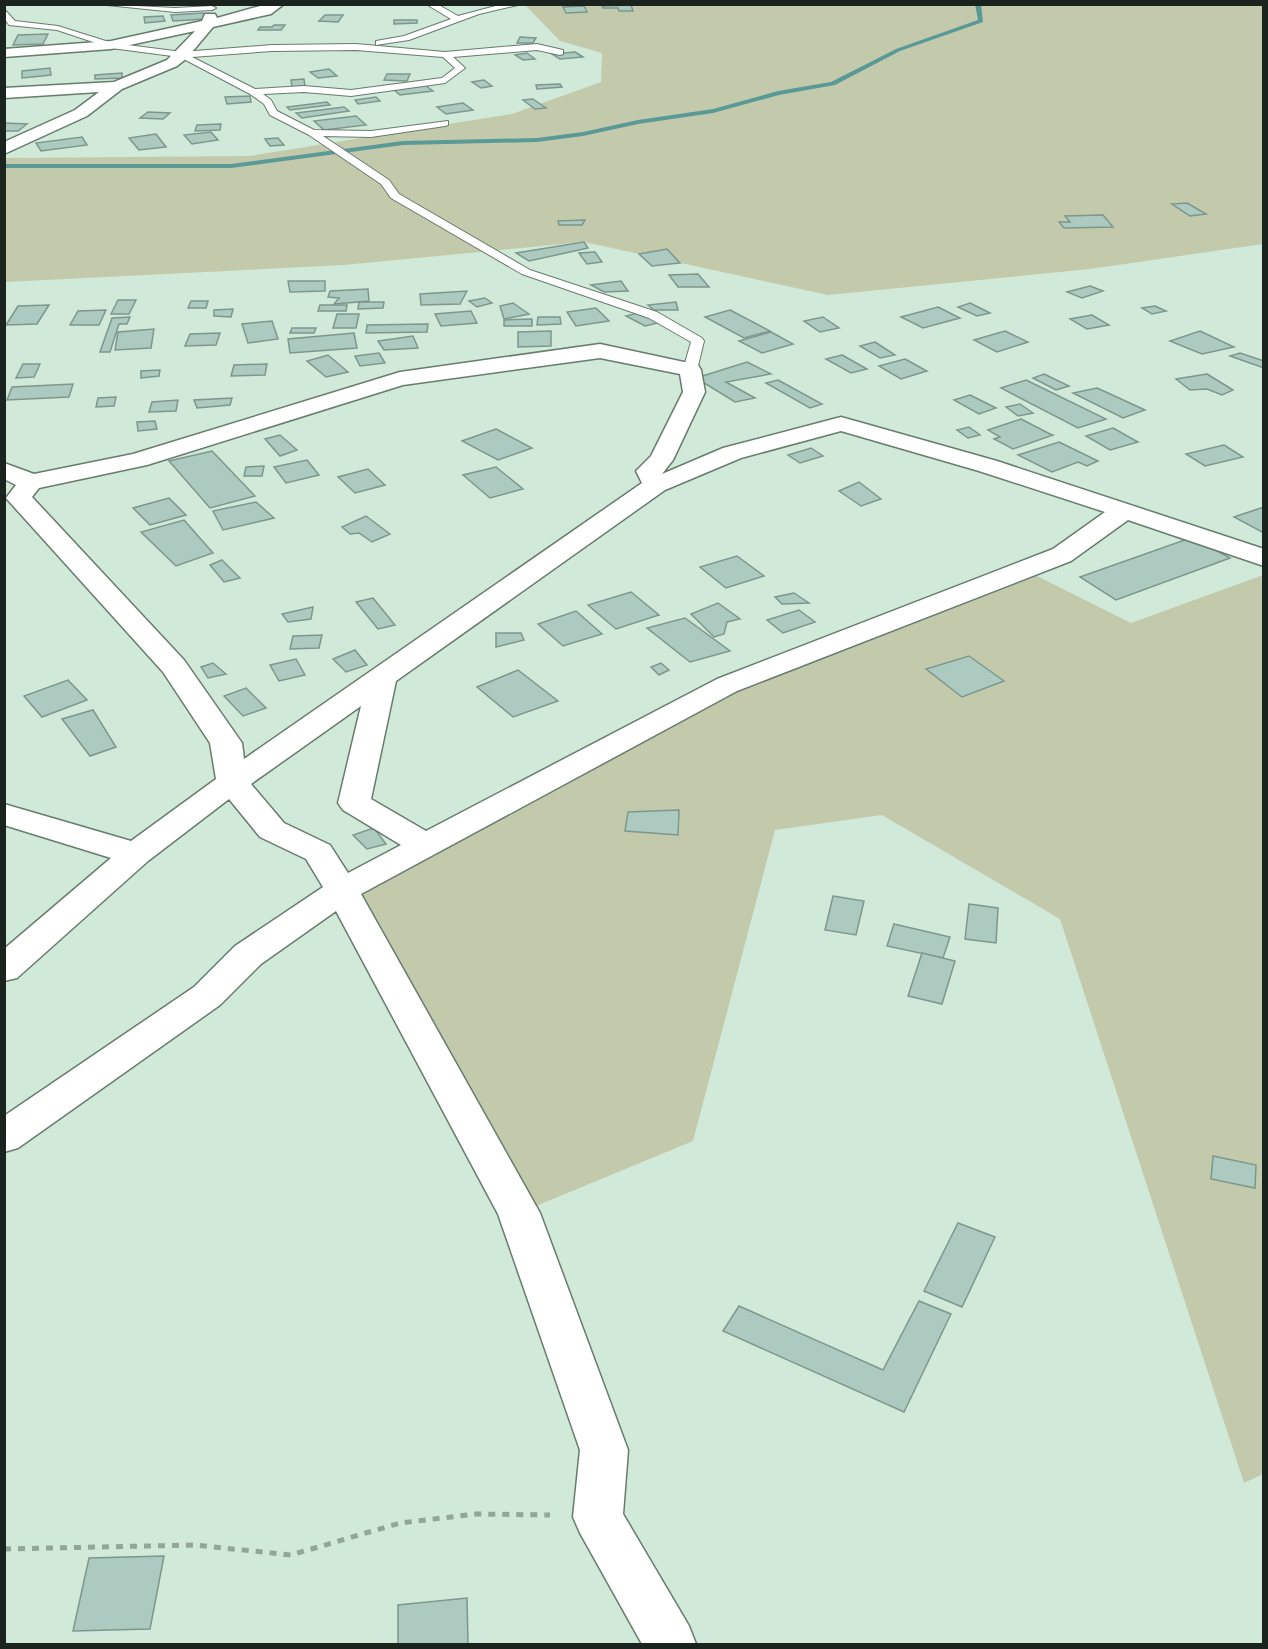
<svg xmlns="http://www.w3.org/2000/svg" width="1268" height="1649" viewBox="0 0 1268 1649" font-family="Manrope,sans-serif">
<rect width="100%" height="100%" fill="#d1e9d8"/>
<g fill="#c3caab">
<path d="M525 5H1263V244L1090 269 828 295 584 242 344 265 5 282V158L250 156 512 114 601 82 602 53 560 41Z"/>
<path d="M1025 570 1131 623 1263 575V1474L1244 1483 1060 919 882 815 775 830 693 1141 519 1213 342 890 727 685Z"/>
</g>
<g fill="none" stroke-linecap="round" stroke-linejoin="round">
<path fill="#599996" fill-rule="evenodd" d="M975 4H981L983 22 900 51 835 85 779 95 713 113 638 124 583 136 537 142 403 145 231 168H4V164H231L403 141 537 138 583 132 638 120 713 109 778 91 831 82 896 49 978 20Z"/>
</g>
<g fill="#adcac0" stroke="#7c978e" stroke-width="1.5">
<path d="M631 5 633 11H619L618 8H603L602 6Z"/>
<path d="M584 6 587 12 566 13 563 7Z"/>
<path d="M203 13 205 19 173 21 171 15Z"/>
<path d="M325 15H343L338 22 319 21Z"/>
<path d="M163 16 165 21 145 23 144 17Z"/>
<path d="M394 20H417V23L394 24Z"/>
<path d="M274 25H285L281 30H258L260 27H272Z"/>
<path d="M48 34 43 44 13 45 18 35Z"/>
<path d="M520 37 536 38 533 43H517Z"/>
<path d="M575 52 583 57 560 59 552 54Z"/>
<path d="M527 53 535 59 523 60 515 55Z"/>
<path d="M50 68 51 75 22 78V71Z"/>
<path d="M329 69 337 76 318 78 310 72Z"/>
<path d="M122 73V78L95 79V75Z"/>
<path d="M387 74H410L407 81 384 80Z"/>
<path d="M304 79 305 86 292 87 291 80Z"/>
<path d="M484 80 492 86 481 88 472 82Z"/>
<path d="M560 84 562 87 537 89 536 85Z"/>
<path d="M425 85 433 91 400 95 393 89Z"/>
<path d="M250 96 251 102 227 104 225 97Z"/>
<path d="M376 97 380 101 358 104 355 100Z"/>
<path d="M533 99 546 108 535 109 523 100Z"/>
<path d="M327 102 330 105 290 110 287 107Z"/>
<path d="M463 103 473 110 446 114 437 107Z"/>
<path d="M344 107 349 111 302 118 296 113Z"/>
<path d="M148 112 170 113 163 119 140 118Z"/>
<path d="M356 116 366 125 324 130 314 121Z"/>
<path d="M4 123 27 124 18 131H4Z"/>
<path d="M221 124 220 130 195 131 197 125Z"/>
<path d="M211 132 218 140 192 144 184 135Z"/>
<path d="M156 134 166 147 139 150 129 138Z"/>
<path d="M82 137 87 145 41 151 36 143Z"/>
<path d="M278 138 284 145 270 146 265 139Z"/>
<path d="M1187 203 1206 214 1190 216 1172 204Z"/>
<path d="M1103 215 1113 227 1064 228 1059 222H1070L1065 216Z"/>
<path d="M585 220 582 225H559L558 221Z"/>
<path d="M584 242 588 248 529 261 516 253Z"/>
<path d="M667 249 680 263 652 266 639 254Z"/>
<path d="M595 252 602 262 587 264 579 253Z"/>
<path d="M698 274 709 287H678L669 275Z"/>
<path d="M288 281H325V291L290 292Z"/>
<path d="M621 281 628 291 604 292 591 285Z"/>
<path d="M1090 286 1103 291 1082 298 1067 292Z"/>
<path d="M368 289 369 301 334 304 339 298 328 297 330 291Z"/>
<path d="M467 291 460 304 421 305 420 294Z"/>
<path d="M485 298 492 303 477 307 469 301Z"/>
<path d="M118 300H136L129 314H111Z"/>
<path d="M191 301H208L206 308H188Z"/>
<path d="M359 302H384L383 308 358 309Z"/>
<path d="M676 302 678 310H654L648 305Z"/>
<path d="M513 303 529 314 504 319 500 306Z"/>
<path d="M970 303 990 313 977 316 958 307Z"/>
<path d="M49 305 37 324 6 325 18 306Z"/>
<path d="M320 305H347L346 311H318Z"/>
<path d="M1155 306 1166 311 1152 314 1142 308Z"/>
<path d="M938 307 960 318 923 328 901 317Z"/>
<path d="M596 308 609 321 576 326 567 312Z"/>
<path d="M233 309 231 317 214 316V310Z"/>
<path d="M106 310 99 325H70L78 311Z"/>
<path d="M730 310 770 331 744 338 705 317Z"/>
<path d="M471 311 477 323 441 326 435 314Z"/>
<path d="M642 312 662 322 645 326 626 316Z"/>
<path d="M337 314H359L356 328H333Z"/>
<path d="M1092 315 1109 325 1087 329 1070 319Z"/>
<path d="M130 317 127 324H119L110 352H100L112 318Z"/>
<path d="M538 317H560L561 324 537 325Z"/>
<path d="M823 317 839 328 820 332 804 321Z"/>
<path d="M532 319V326H504V320Z"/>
<path d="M272 321 278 339 248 343 242 324Z"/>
<path d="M428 324 427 332 366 333 367 325Z"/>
<path d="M292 328H316L314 333H290Z"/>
<path d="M154 329 151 348 115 350 118 332Z"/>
<path d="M551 331V346L518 347V332Z"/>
<path d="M1005 331 1028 342 997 352 974 340Z"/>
<path d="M1200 331 1234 347 1202 354 1170 341Z"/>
<path d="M771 332 793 344 762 353 739 341Z"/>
<path d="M220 333 216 345 185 346 190 334Z"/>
<path d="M354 333 357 348 290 353 288 339Z"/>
<path d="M413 336 418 348 384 350 378 341Z"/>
<path d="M875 342 895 355 880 358 860 346Z"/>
<path d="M379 353 385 363 360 366 355 356Z"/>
<path d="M1240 353 1264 361V368L1230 356Z"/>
<path d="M328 355 348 372 326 377 307 361Z"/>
<path d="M842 355 867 369 851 373 826 359Z"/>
<path d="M905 359 927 371 901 379 879 366Z"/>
<path d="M747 362 771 374 726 382 755 398 735 402 696 378Z"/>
<path d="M23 364H40L34 377 16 378Z"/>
<path d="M267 364 265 375 231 376 234 365Z"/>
<path d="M160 370 159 376 141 378V371Z"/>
<path d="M1044 374 1069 386 1056 390 1033 378Z"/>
<path d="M1207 374 1233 390 1222 395 1207 389 1190 390 1176 379Z"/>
<path d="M778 380 822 404 810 408 766 383Z"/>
<path d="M1026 380 1106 419 1078 428 1001 388Z"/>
<path d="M73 384 69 397 7 400 12 387Z"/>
<path d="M1097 388 1145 410 1123 418 1073 393Z"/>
<path d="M970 395 996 408 979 414 954 400Z"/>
<path d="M116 397 114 406 96 407 98 398Z"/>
<path d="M232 398 230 405 197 408 194 400Z"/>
<path d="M178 400 176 411 149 412 152 402Z"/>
<path d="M1020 404 1033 413 1018 416 1006 407Z"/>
<path d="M1021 419 1050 434 1053 435 1013 449 994 439 1000 437 988 430Z"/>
<path d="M155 421 157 429 138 431 137 422Z"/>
<path d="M969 427 980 435 968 438 957 430Z"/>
<path d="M1113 428 1138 442 1110 450 1086 436Z"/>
<path d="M496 429 532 448 498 460 462 441Z"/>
<path d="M280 435 297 450 280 456 265 439Z"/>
<path d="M1059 442 1098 461 1087 466 1078 462 1052 472 1018 455Z"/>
<path d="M1224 445 1243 457 1205 466 1186 454Z"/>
<path d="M811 448 823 456 800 463 788 455Z"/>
<path d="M212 451 255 496 210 508 169 461Z"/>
<path d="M307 460 319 475 286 483 274 467Z"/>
<path d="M264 466 262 476H244L246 467Z"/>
<path d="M496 467 523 489 490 498 463 475Z"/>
<path d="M368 469 385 485 355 493 338 477Z"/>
<path d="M859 482 881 499 861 506 839 491Z"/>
<path d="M169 498 186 515 150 525 133 508Z"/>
<path d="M256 502 274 518 223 530 213 511Z"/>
<path d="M1264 507V533L1234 517Z"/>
<path d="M366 516 390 534 372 542 359 533 350 534 342 527Z"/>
<path d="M184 520 213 553 176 566 141 532Z"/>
<path d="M1193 537 1230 558 1116 600 1080 577Z"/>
<path d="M737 556 764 576 726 588 700 567Z"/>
<path d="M222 560 240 578 224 582 210 565Z"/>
<path d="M631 592 659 615 616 629 588 605Z"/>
<path d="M794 593 809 603 782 604 775 597Z"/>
<path d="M373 598 395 625 378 629 356 602Z"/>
<path d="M718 603 740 619 727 622 724 634 714 637 691 614Z"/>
<path d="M313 607 311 619 288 622 282 614Z"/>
<path d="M799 610 815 622 783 633 767 620Z"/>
<path d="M576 611 602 634 563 646 538 624Z"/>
<path d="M685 618 730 651 690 662 647 628Z"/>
<path d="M496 633H521L524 640 496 647Z"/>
<path d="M322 635 319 648 290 649 293 636Z"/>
<path d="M355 650 367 665 346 672 333 659Z"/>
<path d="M969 656 1004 681 962 697 926 669Z"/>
<path d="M296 659 305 675 279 681 270 665Z"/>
<path d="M213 663 226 674 208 678 201 667Z"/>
<path d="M661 663 669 670 659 675 651 667Z"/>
<path d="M518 670 558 701 513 717 477 687Z"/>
<path d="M68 680 87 700 42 717 24 696Z"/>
<path d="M246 688 266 708 243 716 224 696Z"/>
<path d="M93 710 116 747 90 756 62 719Z"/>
<path d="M679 810 678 835 625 831 628 812Z"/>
<path d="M374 828 386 844 367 849 353 835Z"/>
<path d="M833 896 864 901 856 935 825 930Z"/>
<path d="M969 904 998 908 996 943 965 939Z"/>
<path d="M894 924 950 937 943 958 887 946Z"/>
<path d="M922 953 955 961 942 1004 908 996Z"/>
<path d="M1213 1156 1256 1165 1255 1188 1211 1179Z"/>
<path d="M958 1223 995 1237 962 1307 924 1291Z"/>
<path d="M919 1301 951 1314 904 1412 723 1331 739 1306 883 1370Z"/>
<path d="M164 1556 150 1629 73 1631 89 1558Z"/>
<path d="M467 1598 468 1644H398V1605Z"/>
</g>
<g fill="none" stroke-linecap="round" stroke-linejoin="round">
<defs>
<g id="lane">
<path d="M97 4 175 8 212 6 216 8 212 10 175 12Z"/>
<path d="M426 4H437L458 16 503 4H522L479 14 409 40 376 45V41L404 36 451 19Z"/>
<path d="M4 9 15 21 58 26 112 43 182 52 272 45 356 44 445 52 537 44 563 50V54L560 55 537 50 453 57 465 68 445 83 351 96 304 92 263 94 271 100 277 111 314 130 371 131 448 121V125L445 126 371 137 323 136 389 180 399 194 530 270 657 312 702 338 704 341 697 370 690 374 683 370 691 342 649 318 522 274 391 198 381 184 309 135 270 115 264 104 250 94 180 57 111 48 57 30 9 25 4 18ZM356 50 443 57 455 68 442 78 351 90 304 86 255 89 192 57 272 51Z"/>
</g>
<g id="street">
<path d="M267 4H284L271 14 213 27 187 58 177 66 122 89 87 116 4 154V142L75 110 99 92 4 98V88L114 82 167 60 195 31 111 49 4 57V49L111 41 202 21 205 14H215L217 18Z"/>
<path d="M600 344 698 365 701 370 705 392 673 460 662 474 723 448 841 417 997 461 1264 549V566L1128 520 1071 561 737 691 361 894 540 1213 628 1450 623 1514 689 1626 696 1644H642L580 1533 573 1517 580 1450 498 1214 336 911 261 964 220 1005 18 1148 4 1152V1116L194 987 235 946 323 887 306 859 260 837 229 799 148 861 17 978 4 981V949L111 858 4 825V804L131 841 216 779 210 743 163 672 6 498 16 485 4 479V463L34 474 133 454 400 372ZM600 358 680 374 683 392 651 456 636 471 642 483 244 759 242 743 184 660 32 497 39 488 147 465 403 385ZM841 431 979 471 1105 512 1053 549 717 679 426 831 371 799 396 681 665 490 741 458ZM361 706 338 803 343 810 401 845 348 873 330 845 284 823 251 784Z"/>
</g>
</defs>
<use href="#lane" stroke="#667c6c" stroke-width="2"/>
<use href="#street" stroke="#667c6c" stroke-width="3"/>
<path stroke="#93a598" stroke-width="5" stroke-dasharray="7 7" stroke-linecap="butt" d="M4 1549 195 1545 291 1555 400 1523 476 1514 550 1515"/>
<use href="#lane" fill="#fff" fill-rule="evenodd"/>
<use href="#street" fill="#fff" fill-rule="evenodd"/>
</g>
<rect width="1268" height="1649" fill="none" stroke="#1a231d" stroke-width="12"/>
</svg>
